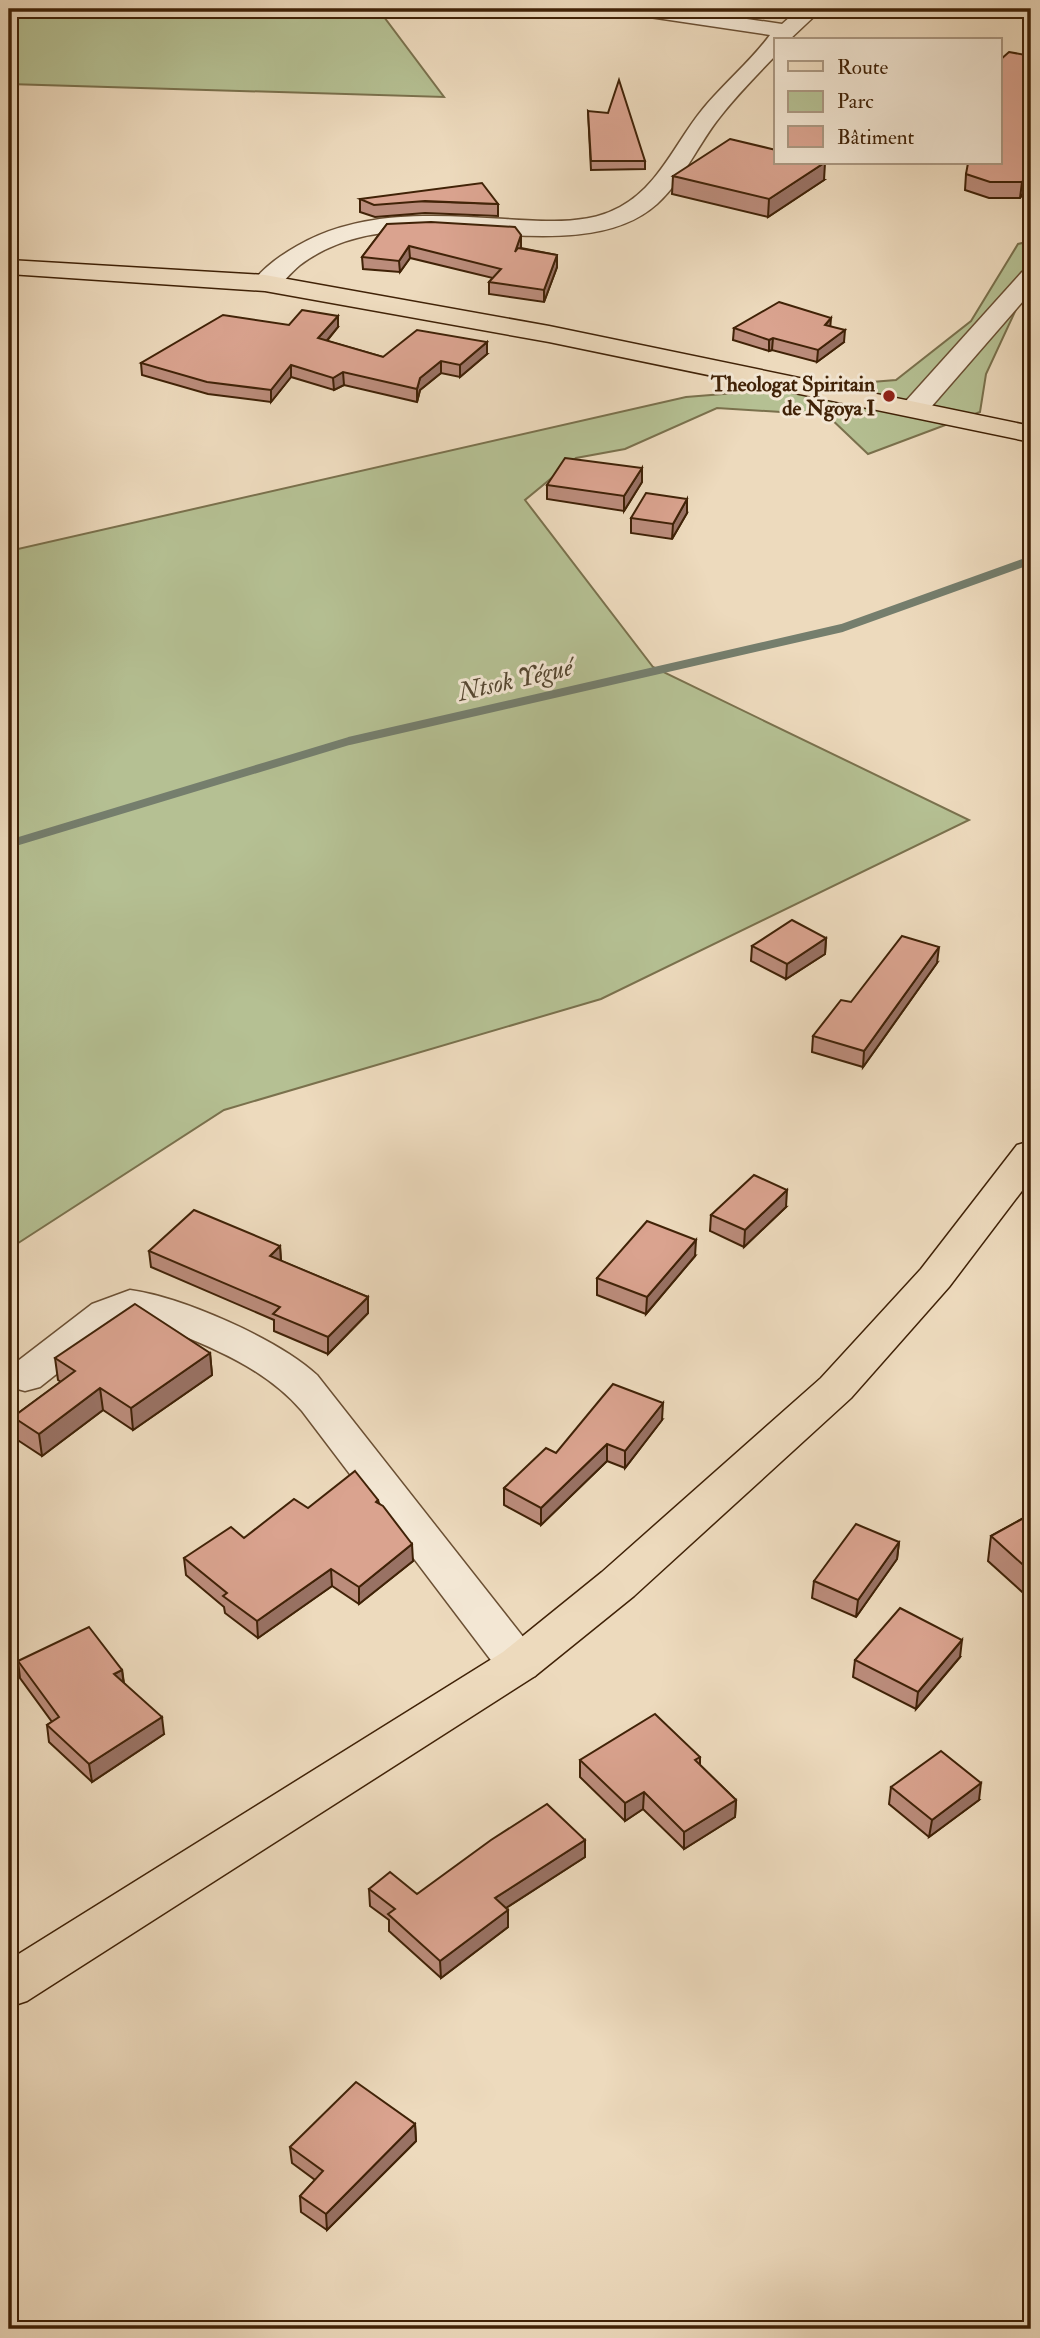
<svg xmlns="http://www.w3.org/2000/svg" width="1040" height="2338" viewBox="0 0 1040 2338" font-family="'IM FELL Double Pica',serif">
<rect width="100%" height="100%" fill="#eddabd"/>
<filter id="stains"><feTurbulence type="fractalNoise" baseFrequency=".00286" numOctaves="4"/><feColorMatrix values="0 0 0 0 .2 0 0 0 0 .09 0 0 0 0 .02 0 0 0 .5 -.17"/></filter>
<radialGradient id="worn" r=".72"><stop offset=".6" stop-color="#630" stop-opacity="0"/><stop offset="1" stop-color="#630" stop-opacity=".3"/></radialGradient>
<g fill="#b5c093" stroke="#7a714d" stroke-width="2">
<path d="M9 9H378L444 97 9 84Z"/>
<path d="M1031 241V277L986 374 980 412 868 454 827 415 717 408 625 449 576 458 525 500 653 667 969 820 601 999 224 1110 9 1249V551L686 397 896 380 971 321 1018 244Z"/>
</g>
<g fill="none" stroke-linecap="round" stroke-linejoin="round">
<path stroke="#757e6d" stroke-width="8" d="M9 844 349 741 842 628 1031 560"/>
<defs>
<g id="minor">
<path d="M626 9H678L782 24 799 9H822L789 40H776V55C755 77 734 98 716 122 696 149 682 181 657 204 587 267 445 213 357 238 337 243 316 253 300 265 291 272 282 285 272 289 266 291 262 290 256 288L252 283C263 268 281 255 297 246 361 209 435 215 505 219 543 221 586 226 620 207 659 186 675 143 702 110 723 84 750 62 770 35L636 15 629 13Z"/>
<path d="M1031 269V292L925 414 915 416 905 414 901 408 905 402 1022 272Z"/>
<path d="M130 1290C182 1297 278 1339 317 1375L535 1652 542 1664 535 1676 519 1681 503 1676 302 1411C269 1373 225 1353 179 1334 164 1328 149 1320 133 1317L107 1334 40 1387 25 1391 10 1387V1367L92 1304Z"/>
</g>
<g id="major">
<path d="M9 260 265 275 549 326 1031 426V442L549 342 265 291 9 274Z"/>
<path d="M1031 1141V1179L949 1287 851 1398 634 1596 535 1676 27 2001 9 2007V1960L503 1652 602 1572 821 1378 921 1269 1017 1145Z"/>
</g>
</defs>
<use href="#minor" stroke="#6b5034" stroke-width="3"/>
<use href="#major" stroke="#402207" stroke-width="3"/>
<use href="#minor" fill="#f3e7d4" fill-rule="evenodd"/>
<use href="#major" fill="#eddabd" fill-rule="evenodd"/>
</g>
<g fill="#bb8c7b" stroke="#402207" stroke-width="2">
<path d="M1031 56V163H1026L1028 173 1026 189 1020 198H989L965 190 966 174Z"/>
<path d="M588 111 645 161V169L591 170Z"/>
<path d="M673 176 824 180 768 217 672 194Z"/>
<path d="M360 199 498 204V216L425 213 375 217 360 212Z"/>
<path d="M387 224 521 247V248L557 255V267L544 302 489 294V282L493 278 410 258 400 272 363 269 362 257Z"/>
<path d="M289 325 338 327 327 341 383 357 487 354 460 377 441 373 420 390 417 402 344 385 334 390 291 377 271 402 208 394 142 375 141 363Z"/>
<path d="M830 326 844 342 817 362 772 350 769 351 733 340 734 328Z"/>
<path d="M642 468V482L624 511 547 499V485Z"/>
<path d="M687 513 672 539 631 533V518Z"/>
<path d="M826 938 825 954 786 979 751 961 752 946Z"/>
<path d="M937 963 863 1067 812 1052 813 1036 851 1002Z"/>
<path d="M786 1207 744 1247 710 1231 711 1215Z"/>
<path d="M280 1246 281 1261 368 1297V1313L328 1354 274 1331V1320L151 1267 149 1251Z"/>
<path d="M695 1256 646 1314 597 1295V1278Z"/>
<path d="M210 1353 212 1375 133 1430 103 1410 42 1456 16 1439 13 1417 61 1382 58 1380 55 1358Z"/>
<path d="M662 1420 625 1468 607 1461 541 1525 504 1505V1488L556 1453Z"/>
<path d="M378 1500 379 1503 413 1561 359 1604 332 1586 258 1638 225 1613 224 1607 186 1575 184 1558 244 1538 308 1508Z"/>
<path d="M1031 1514V1600L988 1561 991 1536Z"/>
<path d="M899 1542 897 1559 856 1617 812 1598 814 1581Z"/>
<path d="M960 1657 916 1709 853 1677 855 1660Z"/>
<path d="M18 1661 122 1670 124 1683 164 1734 92 1782 49 1742 47 1725 52 1722 20 1678Z"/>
<path d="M700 1757V1765L736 1800 735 1817 684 1849 643 1809 625 1821 580 1777V1760Z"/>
<path d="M891 1787 979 1800 929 1837 889 1804Z"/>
<path d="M585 1840V1857L506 1908 508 1927 441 1978 389 1931V1920L370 1906 369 1889 417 1894Z"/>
<path d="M415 2124 416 2141 327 2230 301 2212 300 2196 315 2180 292 2163 290 2147Z"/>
</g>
<g fill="#997264" stroke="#402207" stroke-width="2">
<path d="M824 163H825L824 180 768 217 769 199Z"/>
<path d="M1028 173 1026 189 1020 198 1022 182Z"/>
<path d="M521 235V247L515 263V252Z"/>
<path d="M409 246 410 258 400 272 399 261Z"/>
<path d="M557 255V267L544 302V290Z"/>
<path d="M338 316V327L319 350 318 338Z"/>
<path d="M831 318 830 330 825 325Z"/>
<path d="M845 330 844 342 817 362 818 350Z"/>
<path d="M773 338 772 350 769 351V340Z"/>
<path d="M487 342V354L460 377V365Z"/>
<path d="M441 361V373L420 390 417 402V389L420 378Z"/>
<path d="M291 365V377L271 402V390Z"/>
<path d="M343 372 344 385 334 390 333 378Z"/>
<path d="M642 468V482L624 511V496Z"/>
<path d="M687 499V513L672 539 673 524Z"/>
<path d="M826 938 825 954 786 979 787 964Z"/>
<path d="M939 947 937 963 863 1067 864 1051Z"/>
<path d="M787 1190 786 1207 744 1247 745 1230Z"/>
<path d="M696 1240 695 1256 646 1314 647 1297Z"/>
<path d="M280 1246 281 1262 270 1256Z"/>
<path d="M368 1297V1313L328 1354V1337Z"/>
<path d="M210 1353 212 1375 133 1430 131 1408Z"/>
<path d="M100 1388 103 1410 42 1456 39 1434Z"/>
<path d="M663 1403 662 1420 625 1468V1451Z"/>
<path d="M607 1444V1461L541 1525V1508Z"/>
<path d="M899 1542 897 1559 856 1617 858 1600Z"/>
<path d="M412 1544 413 1561 359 1604V1587Z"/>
<path d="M331 1569 332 1586 258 1638 257 1621Z"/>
<path d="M962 1640 960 1657 916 1709 918 1692Z"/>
<path d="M122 1670 124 1687 114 1674Z"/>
<path d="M162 1717 164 1734 92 1782 89 1764Z"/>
<path d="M981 1783 979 1800 929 1837 932 1820Z"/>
<path d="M644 1792 643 1809 625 1821V1803Z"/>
<path d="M736 1800 735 1817 684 1849V1832Z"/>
<path d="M585 1840V1857L495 1915V1898Z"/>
<path d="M508 1910V1927L441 1978 440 1961Z"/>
<path d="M415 2124 416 2141 327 2230 326 2214Z"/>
</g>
<g fill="#daa38f" stroke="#402207" stroke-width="2">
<path d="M1009 52 1031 56V148L1024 147 1028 173 1022 182H990L966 174 968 163H1000V60Z"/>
<path d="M619 80 645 161H591L588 111 608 113Z"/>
<path d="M730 139 776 150V163H824L769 199 673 176Z"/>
<path d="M482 183 498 204 425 201 374 205 360 199Z"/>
<path d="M431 222 515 227 521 235 515 252 518 248 557 255 544 290 489 282 501 269 409 246 399 261 362 257 387 224Z"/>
<path d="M779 302 831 318 825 325 845 330 818 350 773 338 769 340 734 328Z"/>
<path d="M302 310 338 316 318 338 383 357 417 330 487 342 460 365 441 361 420 378 417 389 343 372 333 378 291 365 271 390 207 382 141 363 223 315 289 325Z"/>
<path d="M565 458 642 468 624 496 547 485Z"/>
<path d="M646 493 687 499 673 524 631 518Z"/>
<path d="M792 920 826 938 787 964 752 946Z"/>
<path d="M902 936 939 947 864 1051 813 1036 841 1000 851 1002Z"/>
<path d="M754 1175 787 1190 745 1230 711 1215Z"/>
<path d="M194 1210 280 1246 270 1256 368 1297 328 1337 273 1314 280 1307 149 1251Z"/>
<path d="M647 1221 696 1240 647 1297 597 1278Z"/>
<path d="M135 1304 210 1353 131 1408 100 1388 39 1434 13 1417 75 1371 55 1358Z"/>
<path d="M613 1384 663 1403 625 1451 607 1444 541 1508 504 1488 546 1448 556 1453Z"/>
<path d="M355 1471 378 1500 376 1502 383 1506 412 1544 359 1587 331 1569 257 1621 223 1596 227 1593 184 1558 231 1527 244 1538 294 1499 308 1508Z"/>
<path d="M1031 1514V1572L991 1536Z"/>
<path d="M856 1524 899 1542 858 1600 814 1581Z"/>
<path d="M900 1608 962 1640 918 1692 855 1660Z"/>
<path d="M89 1627 122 1670 114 1674 162 1717 89 1764 47 1725 59 1717 18 1661Z"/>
<path d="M655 1714 700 1757 695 1760 736 1800 684 1832 644 1792 625 1803 580 1760Z"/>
<path d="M941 1751 981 1783 932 1820 891 1787Z"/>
<path d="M547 1804 585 1840 495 1898 508 1910 440 1961 388 1914 395 1909 369 1889 390 1872 417 1894 491 1840Z"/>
<path d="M356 2082 415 2124 326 2214 300 2196 323 2171 290 2147Z"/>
</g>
<circle fill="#8f2418" stroke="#f3e7d4" stroke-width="2.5" cx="889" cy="396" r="7"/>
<g text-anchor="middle" stroke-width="6" stroke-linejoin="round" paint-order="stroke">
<g font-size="21" font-weight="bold" fill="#402207" stroke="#f3e7d4" text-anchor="end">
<text x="875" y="391">Theologat Spiritain<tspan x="875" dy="24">de Ngoya I</tspan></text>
</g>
<g font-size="26" font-style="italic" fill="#564832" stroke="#f3e7d4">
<text transform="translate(515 679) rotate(-13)" y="9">Ntsok Yégué</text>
</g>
</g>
<rect width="1040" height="2338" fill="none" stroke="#eddabd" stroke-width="35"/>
<rect x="10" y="10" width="1019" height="2317" fill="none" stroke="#402207" stroke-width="3.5"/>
<rect x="18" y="18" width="1005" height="2303" fill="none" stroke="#402207" stroke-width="2"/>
<rect x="774" y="38" width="228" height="126" fill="#f3e7d4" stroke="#ab9882" stroke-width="2"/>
<rect x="788" y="61" width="35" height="10" fill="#eddabd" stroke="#ab9882" stroke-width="2"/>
<text x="837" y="74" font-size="21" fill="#402207">Route</text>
<rect x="788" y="91" width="35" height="21" fill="#b5c093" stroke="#ab9882" stroke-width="2"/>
<text x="837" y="108" font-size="21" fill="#402207">Parc</text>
<rect x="788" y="126" width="35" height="21" fill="#daa38f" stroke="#ab9882" stroke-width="2"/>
<text x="837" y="144" font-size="21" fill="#402207">Bâtiment</text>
<rect width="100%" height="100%" filter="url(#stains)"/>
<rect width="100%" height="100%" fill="url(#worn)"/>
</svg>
